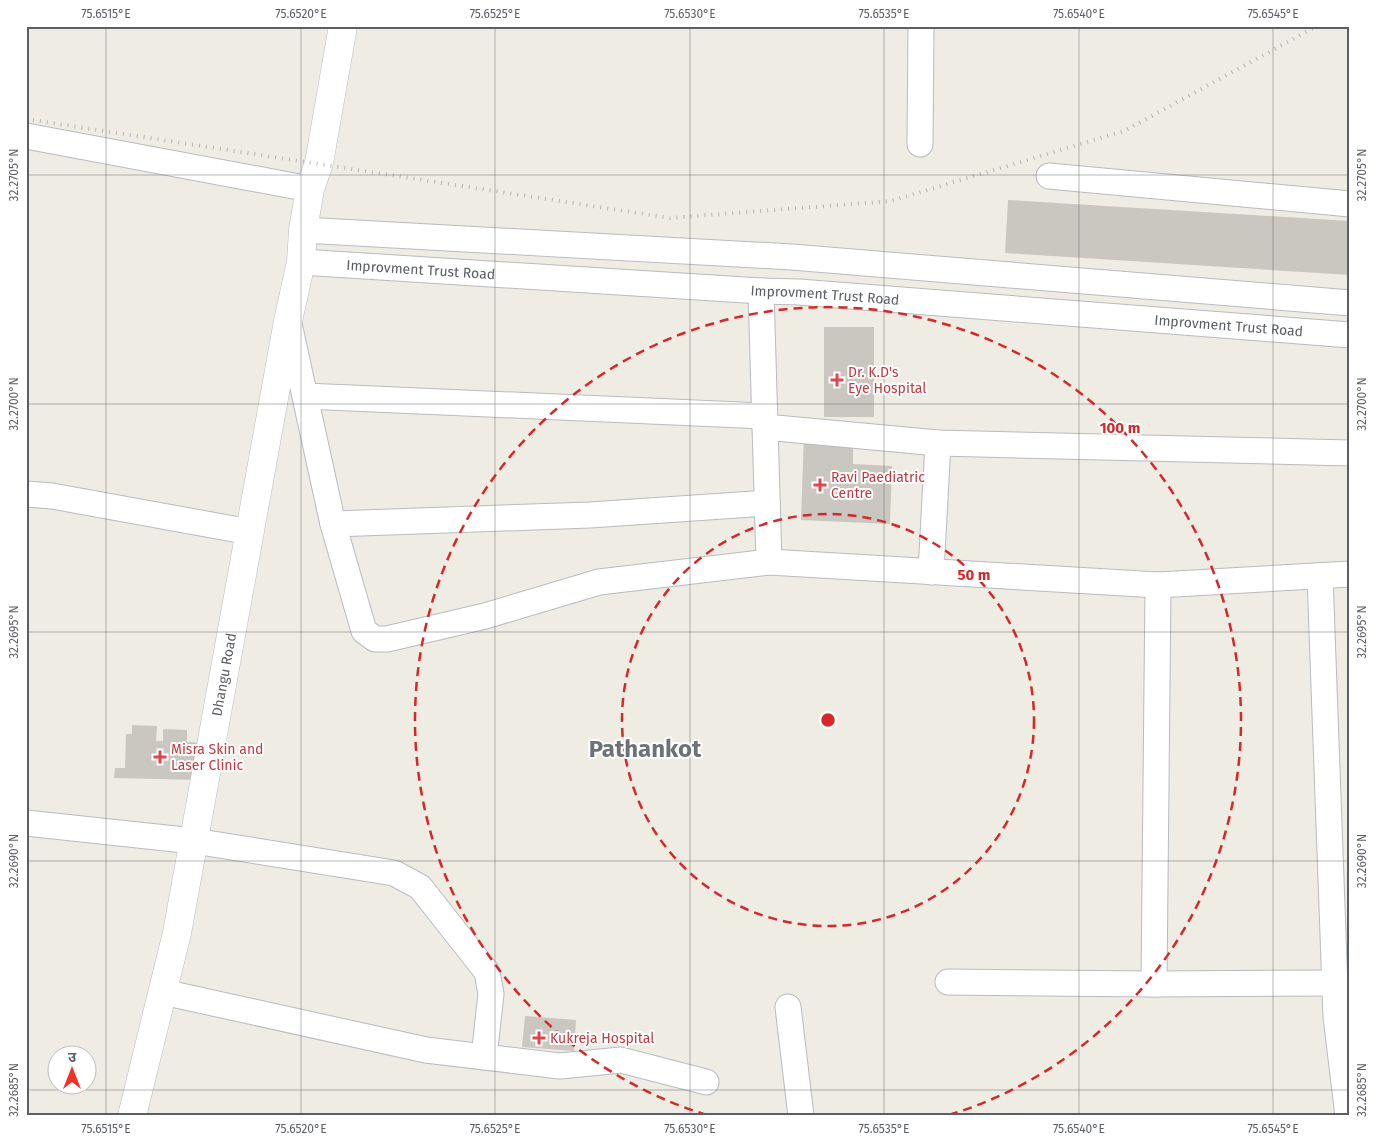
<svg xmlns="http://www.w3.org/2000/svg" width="1376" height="1142" viewBox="0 0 1376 1142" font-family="'Fira Sans','Noto Sans Devanagari',sans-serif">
<rect width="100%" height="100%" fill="#efece3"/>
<g fill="#cac6c0">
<path d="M1008 200 1350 221V275L1005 253Z"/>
<rect x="824" y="327" width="50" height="90"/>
<path d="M804 435 853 447V464L892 466 890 524 801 520Z"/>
<path d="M132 725 157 726 156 741H163V729L187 730V742L203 743 202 780 114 778 115 768H125L126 734H132Z"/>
<path d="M525 1016 576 1020 574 1051 522 1047Z"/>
</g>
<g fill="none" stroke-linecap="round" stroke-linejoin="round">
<defs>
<g id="street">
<path d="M26 136 310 189"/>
<path d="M920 144 921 26"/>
<path d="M1049 176 1350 204"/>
<path d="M303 230 792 257 1350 303"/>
<path id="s1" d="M301 262 761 291 799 292 1350 335"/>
<path d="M761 291 769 562"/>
<path d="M289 324 333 524 364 631 375 639H387L485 616 599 582 769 562 1158 585 1350 574"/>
<path d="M305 396 764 416"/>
<path d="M765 427 938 443 1350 453"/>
<path d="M26 494 52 496 250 532"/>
<path d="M333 524 590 515 767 503"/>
<path d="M931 572 938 443"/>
<path d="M1320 576 1336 1017 1348 1116"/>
<path d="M26 823 194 841 394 873 420 887 487 972 491 994 484 1057"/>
<path d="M948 982 1154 984 1335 983"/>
<path d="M1154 984 1158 585"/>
<path d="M163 992 426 1050 560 1066 621 1060 706 1082"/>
<path d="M788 1007 801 1116"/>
</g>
<g id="secondary">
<path id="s2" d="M132 1116 177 933 288 321 301 262 303 230 310 189 319 163 343 26"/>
</g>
</defs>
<use href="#street" stroke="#b8bbc0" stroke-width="27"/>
<use href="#secondary" stroke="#b8bcc2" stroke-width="29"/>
<use href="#street" stroke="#fff" stroke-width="25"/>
<use href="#secondary" stroke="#fff" stroke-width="28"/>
<path stroke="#b4b5b6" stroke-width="4" stroke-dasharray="1 6" stroke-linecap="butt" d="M26 119 670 218 891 201 934 188 1124 131 1317 26"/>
</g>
<path fill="none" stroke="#5b5f65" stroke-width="1" stroke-opacity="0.45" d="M106 26V1116M301 26V1116M495 26V1116M690 26V1116M884 26V1116M1079 26V1116M1273 26V1116M26 175H1350M26 404H1350M26 632H1350M26 861H1350M26 1090H1350"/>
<g fill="none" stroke="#d62828" stroke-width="2.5" stroke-dasharray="9 6">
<circle cx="828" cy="720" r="206"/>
<path d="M707 1115A413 413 0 1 1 949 1115"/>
</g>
<g fill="#e0444e" stroke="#fff" stroke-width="2">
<path d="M834.5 372.5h5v5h5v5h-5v5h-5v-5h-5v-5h5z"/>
<path d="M817.5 477.5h5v5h5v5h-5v5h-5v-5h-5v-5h5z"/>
<path d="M157.5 749.5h5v5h5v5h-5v5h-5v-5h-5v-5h5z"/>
<path d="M536.5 1030.5h5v5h5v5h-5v5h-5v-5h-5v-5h5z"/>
</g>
<g text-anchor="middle" stroke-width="4" stroke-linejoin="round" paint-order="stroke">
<g font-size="14" fill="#5b5f65" stroke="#fff">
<text dy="5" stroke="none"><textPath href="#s1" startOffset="120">Improvment Trust Road</textPath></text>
<text dy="5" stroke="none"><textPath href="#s1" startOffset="525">Improvment Trust Road</textPath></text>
<text dy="5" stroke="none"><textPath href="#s1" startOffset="930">Improvment Trust Road</textPath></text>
<text dy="5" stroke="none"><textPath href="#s2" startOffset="451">Dhangu Road</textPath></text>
</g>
<g font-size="14" fill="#be3a42" stroke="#fff" text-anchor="start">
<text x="848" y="377">Dr. K.D's<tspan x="848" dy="16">Eye Hospital</tspan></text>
<text x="831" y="482">Ravi Paediatric<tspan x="831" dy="16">Centre</tspan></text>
<text x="171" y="754">Misra Skin and<tspan x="171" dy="16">Laser Clinic</tspan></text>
<text x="550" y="1043">Kukreja Hospital</text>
</g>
<g font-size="24" font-weight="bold" fill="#6c7277" stroke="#fff">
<text x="645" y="757">Pathankot</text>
</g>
</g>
<circle cx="828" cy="720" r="8" fill="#d62828" stroke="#fff" stroke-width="2.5"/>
<g font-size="15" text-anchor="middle" font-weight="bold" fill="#d62828" stroke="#fff" stroke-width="4" stroke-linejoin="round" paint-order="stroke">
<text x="1120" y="433">100 m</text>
<text x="974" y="580">50 m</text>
</g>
<rect width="1376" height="1142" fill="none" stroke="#ffffff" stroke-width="55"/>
<g transform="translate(72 1070)"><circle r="24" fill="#ffffff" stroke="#bdbfc1"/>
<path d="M0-4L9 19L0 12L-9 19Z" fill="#f43024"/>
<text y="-8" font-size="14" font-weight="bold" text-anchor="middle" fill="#5b5f65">उ</text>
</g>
<rect x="28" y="28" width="1320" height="1086" fill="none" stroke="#5b5f65" stroke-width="2"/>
<g font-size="12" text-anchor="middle" fill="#5b5f65">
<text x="106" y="18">75.6515°E</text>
<text x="301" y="18">75.6520°E</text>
<text x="495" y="18">75.6525°E</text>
<text x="690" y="18">75.6530°E</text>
<text x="884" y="18">75.6535°E</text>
<text x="1079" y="18">75.6540°E</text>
<text x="1273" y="18">75.6545°E</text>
<text transform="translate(14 175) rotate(-90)" y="4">32.2705°N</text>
<text transform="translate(1362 175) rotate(-90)" y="4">32.2705°N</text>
<text transform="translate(14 404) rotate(-90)" y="4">32.2700°N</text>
<text transform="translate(1362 404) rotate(-90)" y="4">32.2700°N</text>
<text transform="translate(14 632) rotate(-90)" y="4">32.2695°N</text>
<text transform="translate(1362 632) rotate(-90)" y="4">32.2695°N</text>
<text transform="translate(14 861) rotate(-90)" y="4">32.2690°N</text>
<text transform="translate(1362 861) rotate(-90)" y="4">32.2690°N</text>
<text transform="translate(14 1090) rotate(-90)" y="4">32.2685°N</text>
<text transform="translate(1362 1090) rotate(-90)" y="4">32.2685°N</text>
<text x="106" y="1133">75.6515°E</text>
<text x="301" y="1133">75.6520°E</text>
<text x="495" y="1133">75.6525°E</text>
<text x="690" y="1133">75.6530°E</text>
<text x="884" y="1133">75.6535°E</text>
<text x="1079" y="1133">75.6540°E</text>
<text x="1273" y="1133">75.6545°E</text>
</g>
</svg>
